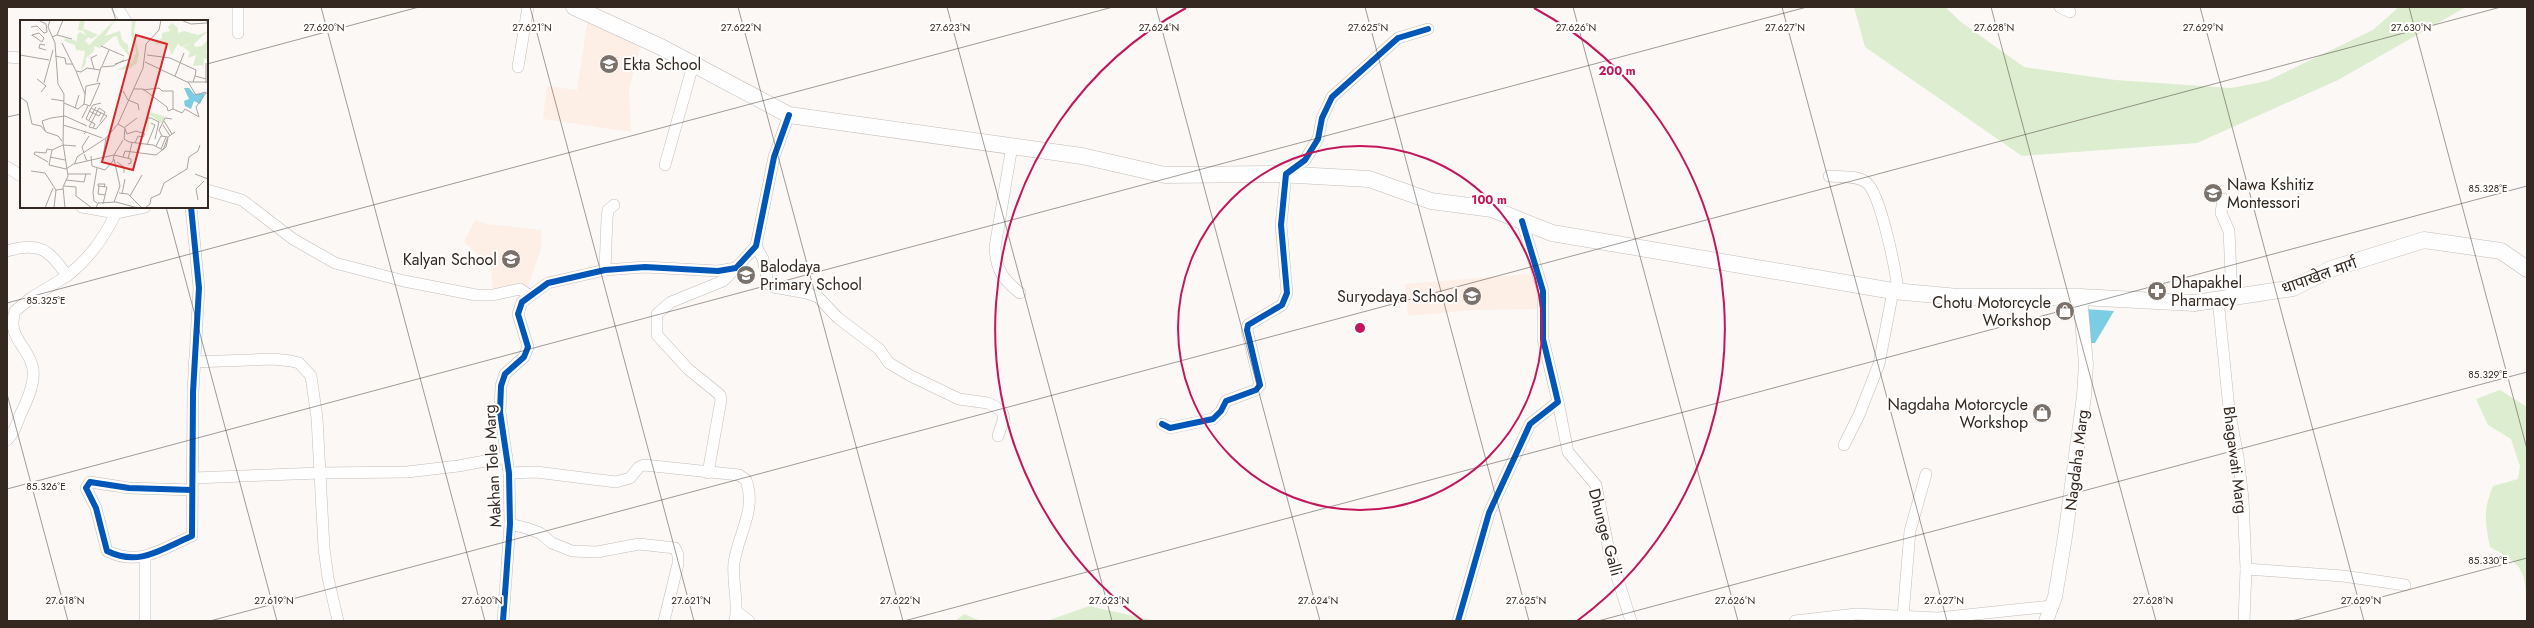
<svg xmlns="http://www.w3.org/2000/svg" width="2534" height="628" viewBox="0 0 2534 628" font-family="Jost,'Noto Sans Devanagari',sans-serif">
<rect width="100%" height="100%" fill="#fbf8f6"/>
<g fill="#fdefe6">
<path d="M588 18 642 42 629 89 631 132 543 119 547 86 577 90Z"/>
<path d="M475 220 486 224 542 230 541 250 527 288 494 293 490 265 464 242Z"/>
<path d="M1529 274 1537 283 1538 309 1474 310 1408 316 1405 284Z"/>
</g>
<g fill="#ddedd0">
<path d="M1854 7H1945L1961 22 2024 67 2115 80 2231 88 2267 81 2373 30 2399 7H2466L2338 80 2197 143 2022 156 1865 47Z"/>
<path d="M2500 390 2527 407V610C2525 572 2526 566 2490 547 2485 521 2483 511 2493 486L2518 479 2520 466 2511 439 2488 425 2476 399Z"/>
<path d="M1089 606 1156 621H1047Z"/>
<path d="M964 614 981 621H955Z"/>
</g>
<path fill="#7bcde3" d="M2085 309 2114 311 2095 343H2088Z"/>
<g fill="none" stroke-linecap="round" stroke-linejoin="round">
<defs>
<g id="minor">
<path d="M117 7 126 21"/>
<path d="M238 7V33"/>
<path d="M2060 7 2070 12"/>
<path d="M7 57 21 58"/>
<path d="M518 67 528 7"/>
<path d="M1012 146 995 247C996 269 1002 279 1020 293"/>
<path d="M665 165 693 65"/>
<path d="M7 167 21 176"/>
<path d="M1829 176C1840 177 1858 175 1867 183 1881 195 1896 272 1898 291"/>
<path d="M207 190 242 200 293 239 335 263 404 281 476 295H493L520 289 529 295"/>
<path d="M2223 199 2221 213 2229 231 2232 297"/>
<path d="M82 207 116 213 145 207"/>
<path d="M191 207 199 288 193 392 192 536C161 549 140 567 107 551L96 508 86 488 90 482 129 488 192 490"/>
<path d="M756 246 763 259 768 283 773 287 807 293 818 297 838 318 879 349 889 363 911 376 959 399 988 403 996 407 1002 412 1004 418 998 436"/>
<path d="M7 251C39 241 50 250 67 276 90 258 104 238 116 213"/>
<path d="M605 270 607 218 608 210 614 205"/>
<path d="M2218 299 2229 409 2238 457 2243 499 2246 569 2244 621"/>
<path d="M194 362 273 359 291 361 299 363 311 376 317 418 324 548 328 578 338 621"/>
<path d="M1558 402 1568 452 1596 485 1609 551 1631 621"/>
<path d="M1162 424 1170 428 1213 419 1221 411 1226 401 1256 390 1260 385 1247 330 1248 325 1282 305 1287 293 1281 225 1286 174 1305 160 1318 139 1322 118 1332 97 1398 38 1428 29"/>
<path d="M7 440C15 432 17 423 21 413 27 401 35 384 33 369 29 345 6 339 15 311L31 298 67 276"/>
<path d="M1844 445 1859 415 1879 364 1893 291"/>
<path d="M509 473 536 472 616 482 630 478 639 467 644 465 739 475 746 480C757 510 738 534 734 563 732 583 739 602 735 621"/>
<path d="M708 473 721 400 720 395 688 369 657 335V314L671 302 723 281 736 268"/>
<path d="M193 478 320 473 407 472 458 466 507 457"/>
<path d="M510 524 526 528 540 533 552 543 572 551 597 552 639 544 675 548 678 555V564L664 621"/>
<path d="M2246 569 2343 576 2405 585"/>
<path d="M737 612 749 621"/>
<path d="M1903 616 1910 531 1926 474"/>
<path d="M145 621V557"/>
<path d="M503 621 510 524 509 473 500 412 501 386 505 374 524 357 528 347 518 314 522 302 548 283 605 270 645 267 718 271 736 268 756 246 774 157 789 115"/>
<path d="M1458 621 1489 513 1530 424 1558 402 1543 339V291L1522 221"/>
<path d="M1795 621 1856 614 1938 618 2052 606"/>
</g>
<path id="tertiary" d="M2046 621 2055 597 2065 537 2084 396 2086 364 2080 297"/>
<path id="secondary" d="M574 7 661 47 789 115 1082 156 1165 175 1278 174 1369 179 1431 201 1492 209 1552 233 1893 291 1958 297H2080L2195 303 2293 288 2331 269 2424 240 2501 251 2527 269"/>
</defs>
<use href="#minor" stroke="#c3bdb8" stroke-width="12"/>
<use href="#tertiary" stroke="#c3bdb8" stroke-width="15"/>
<use href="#secondary" stroke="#c3bdb8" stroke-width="17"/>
<use href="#minor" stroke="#fefefe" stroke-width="11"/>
<use href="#tertiary" stroke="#fefefe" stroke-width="14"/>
<use href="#secondary" stroke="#fefefe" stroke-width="16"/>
<defs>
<g id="cycleway">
<path d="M191 207 199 288 193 392 192 536C161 549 140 567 107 551L96 508 86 488 90 482 129 488 192 490"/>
<path d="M1162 424 1170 428 1213 419 1221 411 1226 401 1256 390 1260 385 1247 330 1248 325 1282 305 1287 293 1281 225 1286 174 1305 160 1318 139 1322 118 1332 97 1398 38 1428 29"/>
<path d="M503 621 510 524 509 473 500 412 501 386 505 374 524 357 528 347 518 314 522 302 548 283 605 270 645 267 718 271 736 268 756 246 774 157 789 115"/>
<path d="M1458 621 1489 513 1530 424 1558 402 1543 339V291L1522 221"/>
</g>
</defs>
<use href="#cycleway" stroke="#fff" stroke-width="8"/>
<use href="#cycleway" stroke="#0057b8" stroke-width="6"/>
</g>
<path fill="none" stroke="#342820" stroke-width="1" stroke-opacity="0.45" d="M112 7 116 21M321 7 485 621M530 7 694 621M738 7 903 621M947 7 1112 621M1156 7 1320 621M1365 7 1529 621M1573 7 1738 621M1782 7 1947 621M1991 7 2156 621M2200 7 2364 621M2409 7 2527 449M207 64 419 7M7 117 21 114M166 207 277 621M7 303 1113 7M7 394 68 621M7 489 1807 7M210 621 2501 7M904 621 2527 186M1598 621 2527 372M2292 621 2527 558"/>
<g fill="none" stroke="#c2185b" stroke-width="2">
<circle cx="1360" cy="328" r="182"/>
<path d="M1143 621A364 364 0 0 1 1186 8M1534 8A364 364 0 0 1 1577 621"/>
</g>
<defs>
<symbol id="school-disc" viewBox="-11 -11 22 22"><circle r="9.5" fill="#7a716b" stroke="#fff"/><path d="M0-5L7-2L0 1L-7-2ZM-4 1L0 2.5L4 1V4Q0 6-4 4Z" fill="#fff"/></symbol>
<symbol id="pharmacy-disc" viewBox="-11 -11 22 22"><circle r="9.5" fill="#7a716b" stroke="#fff"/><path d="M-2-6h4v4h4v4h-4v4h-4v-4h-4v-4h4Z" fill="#fff"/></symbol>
<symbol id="shop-disc" viewBox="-11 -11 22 22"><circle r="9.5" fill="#7a716b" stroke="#fff"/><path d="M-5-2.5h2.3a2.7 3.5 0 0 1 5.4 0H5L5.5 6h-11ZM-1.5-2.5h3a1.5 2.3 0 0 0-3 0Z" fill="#fff"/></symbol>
</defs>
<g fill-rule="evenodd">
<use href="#school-disc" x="598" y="53" width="22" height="22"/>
<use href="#school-disc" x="2202" y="182" width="22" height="22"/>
<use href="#school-disc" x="500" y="248" width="22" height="22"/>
<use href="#school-disc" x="735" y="264" width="22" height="22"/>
<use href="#pharmacy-disc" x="2146" y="280" width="22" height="22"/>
<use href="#school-disc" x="1461" y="285" width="22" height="22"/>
<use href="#shop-disc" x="2054" y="300" width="22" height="22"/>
<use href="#shop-disc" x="2031" y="402" width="22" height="22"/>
</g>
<g text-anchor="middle" stroke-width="4" stroke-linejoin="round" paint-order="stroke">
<g font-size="16" fill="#342820" stroke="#fff" text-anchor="start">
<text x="623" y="70">Ekta School</text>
<text x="2227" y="190">Nawa Kshitiz<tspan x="2227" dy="18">Montessori</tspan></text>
<text x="497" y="265" text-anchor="end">Kalyan School</text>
<text x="760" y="272">Balodaya<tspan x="760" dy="18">Primary School</tspan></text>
<text x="2171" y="288">Dhapakhel<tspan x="2171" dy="18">Pharmacy</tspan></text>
<text x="1458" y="302" text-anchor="end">Suryodaya School</text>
<text x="2051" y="308" text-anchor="end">Chotu Motorcycle<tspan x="2051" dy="18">Workshop</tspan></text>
<text x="2028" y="410" text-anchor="end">Nagdaha Motorcycle<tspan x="2028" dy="18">Workshop</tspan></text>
</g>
<g font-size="16" fill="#342820" stroke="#fff">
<text transform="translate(2319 275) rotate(-20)" y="6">धापाखेल मार्ग</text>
<text transform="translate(2076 460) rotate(-83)" y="6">Nagdaha Marg</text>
<text transform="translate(2236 460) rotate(83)" y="6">Bhagawati Marg</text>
<text transform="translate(492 466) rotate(-93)" y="6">Makhan Tole Marg</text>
<text transform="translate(1606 532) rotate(75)" y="6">Dhunge Galli</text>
</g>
</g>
<g transform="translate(20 20)">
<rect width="188" height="188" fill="#fbf8f6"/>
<path d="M60 0H65L63 10 65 9 78 15 71 19 68 17 65 21 69 25 95 0 85 16 100 11 102 20 108 25 109 36 99 24 97 16 93 17 80 28 74 26V31L66 38V43L61 51 65 31 56 30 55 25 44 21 45 18 57 21V15L60 12 67 16 63 11 58 10ZM112 0H116L114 13 119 34 117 43 109 49 97 50 112 42 116 32 111 14ZM152 3 158 8V13L164 11 178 15 188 11 174 24 175 27 182 26 188 20V30L186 31 188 40 184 38 183 49 182 45 173 46 176 35 168 38 170 32 163 27 173 22 161 27 158 23 152 35 147 24H135L142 18V13L150 11 148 7ZM129 92 144 96 145 98 141 103 130 95 128 110 125 113Z" fill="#ddedd0"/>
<path d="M164 68H169L174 74 185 73 180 84 174 81 171 89 165 86 164 81 169 79Z" fill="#7bcde3"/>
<path fill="none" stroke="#aba5a0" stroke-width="1" d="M30 0 28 7 35 23 38 64 44 74 43 123 48 156 43 167 45 188M161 0 171 4 187 3V0M11 7 17 6 24 13 27 12 26 4 18 0M37 15 52 19M12 16V15L19 13 24 18 22 22 12 15M32 17 37 15 43 0M42 23 56 51 61 52 67 48 80 50M25 25 20 24 19 28 26 30M81 26 104 36M0 35 29 40M127 35 150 38 176 50 175 56M35 36 45 38 46 44H53M125 42 167 62H188M95 44 110 39M82 46 89 30M74 49 71 38 77 35M56 51 65 74M155 56 164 33M17 59 26 66 21 72M186 59V43M77 62 81 47 93 46 104 40M137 62 140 48M168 62 176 75 185 72 188 74M173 62 175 56 186 59V63M24 63 33 30M114 69H123L147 87 148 91 153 89M123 70 139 68 142 71H153V89M103 71 108 80 118 84 119 90M0 77 7 82 12 104 21 106 26 112 38 116 42 121M31 79 44 81M44 83 58 89 64 84 70 86 80 63 66 66 64 84M55 88 59 75M71 88 87 96 76 109 73 108 75 104 66 99 71 88 73 85 81 83M153 89 162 93 165 89 179 97 176 87 186 73M69 91 79 96 81 92M31 98 45 96 67 106M62 98 68 86M69 100 76 87M144 101 152 114M98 104 105 108 104 119 109 122 133 125 143 130 148 117M43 105 66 112M143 105 150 116M105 107 117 98M73 108 69 107 79 88 85 92 80 102M105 109 107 114 116 111 122 113M25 111 22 101 31 98M122 113 128 98H131L139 102 135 119M64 114 66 112 82 118M142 116 139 110 145 98 152 99M115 123 118 116 123 117 125 113M43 125 32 130 29 145 46 149M43 125 56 126M127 125 135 105 131 103M136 126 141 116 148 117 155 112M141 129 146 117M64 133 62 127 69 116M64 134 67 141 94 135 111 139V143L108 144M94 135 103 120M71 136 72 146 85 150 93 141 94 135M30 137 45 140M83 137 86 118M103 137 105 131 136 135 146 127 148 118M94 139 100 166 94 182M108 139 112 123M28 142 14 134 15 132 26 133 27 129 32 130M97 142 104 147V153M54 144 67 141M46 149 55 143 57 137 86 118 98 104 123 48 126 24 139 10 141 0M11 151 25 153 36 170 43 169M48 154H71M175 154 188 159M46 160 64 162 66 154M44 166 56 167V176L72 188M78 166 87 167 83 184M78 166V164H85L84 167M79 166 78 174 85 175M99 173 108 174 122 188M102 174 105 159M110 176 122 155M178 180 176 169 184 161M77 183 74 181 73 172 77 148M25 188 33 168M34 188 36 170M76 188 78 183 96 182 118 188M125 188 130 184 131 178 140 174 144 163 167 149 169 137 178 131 180 125"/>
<path fill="#d62828" fill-opacity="0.15" stroke="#d62828" stroke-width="2" d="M116 15 147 24 113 150 82 142Z"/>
<rect width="188" height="188" fill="none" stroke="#342820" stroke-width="2"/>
</g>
<g font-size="10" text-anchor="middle" fill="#342820" stroke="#fff" stroke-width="4" stroke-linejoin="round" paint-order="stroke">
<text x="324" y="31">27.620°N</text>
<text x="532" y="31">27.621°N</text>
<text x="741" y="31">27.622°N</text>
<text x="1159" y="31">27.624°N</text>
<text x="1368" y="31">27.625°N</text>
<text x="1576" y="31">27.626°N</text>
<text x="1785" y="31">27.627°N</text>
<text x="1994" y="31">27.628°N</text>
<text x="2203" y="31">27.629°N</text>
<text x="2411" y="31">27.630°N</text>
<text x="950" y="31">27.623°N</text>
<text x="2488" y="192">85.328°E</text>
<text x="46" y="304">85.325°E</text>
<text x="2488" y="378">85.329°E</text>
<text x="46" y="490">85.326°E</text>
<text x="2488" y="564">85.330°E</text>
<text x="65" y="604">27.618°N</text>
<text x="274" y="604">27.619°N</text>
<text x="482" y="604">27.620°N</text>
<text x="691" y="604">27.621°N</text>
<text x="900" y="604">27.622°N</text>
<text x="1109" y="604">27.623°N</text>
<text x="1318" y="604">27.624°N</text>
<text x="1526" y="604">27.625°N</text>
<text x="1735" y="604">27.626°N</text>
<text x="1944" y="604">27.627°N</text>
<text x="2153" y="604">27.628°N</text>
<text x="2361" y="604">27.629°N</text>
</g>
<circle cx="1360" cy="328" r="6" fill="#c2185b" stroke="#fff" stroke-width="2"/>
<g font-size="12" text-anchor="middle" font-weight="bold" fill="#c2185b" stroke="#fff" stroke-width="4" stroke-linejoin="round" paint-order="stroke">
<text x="1617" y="75">200 m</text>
<text x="1489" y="204">100 m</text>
</g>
<rect width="2534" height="628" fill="none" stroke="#342820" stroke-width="16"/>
</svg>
